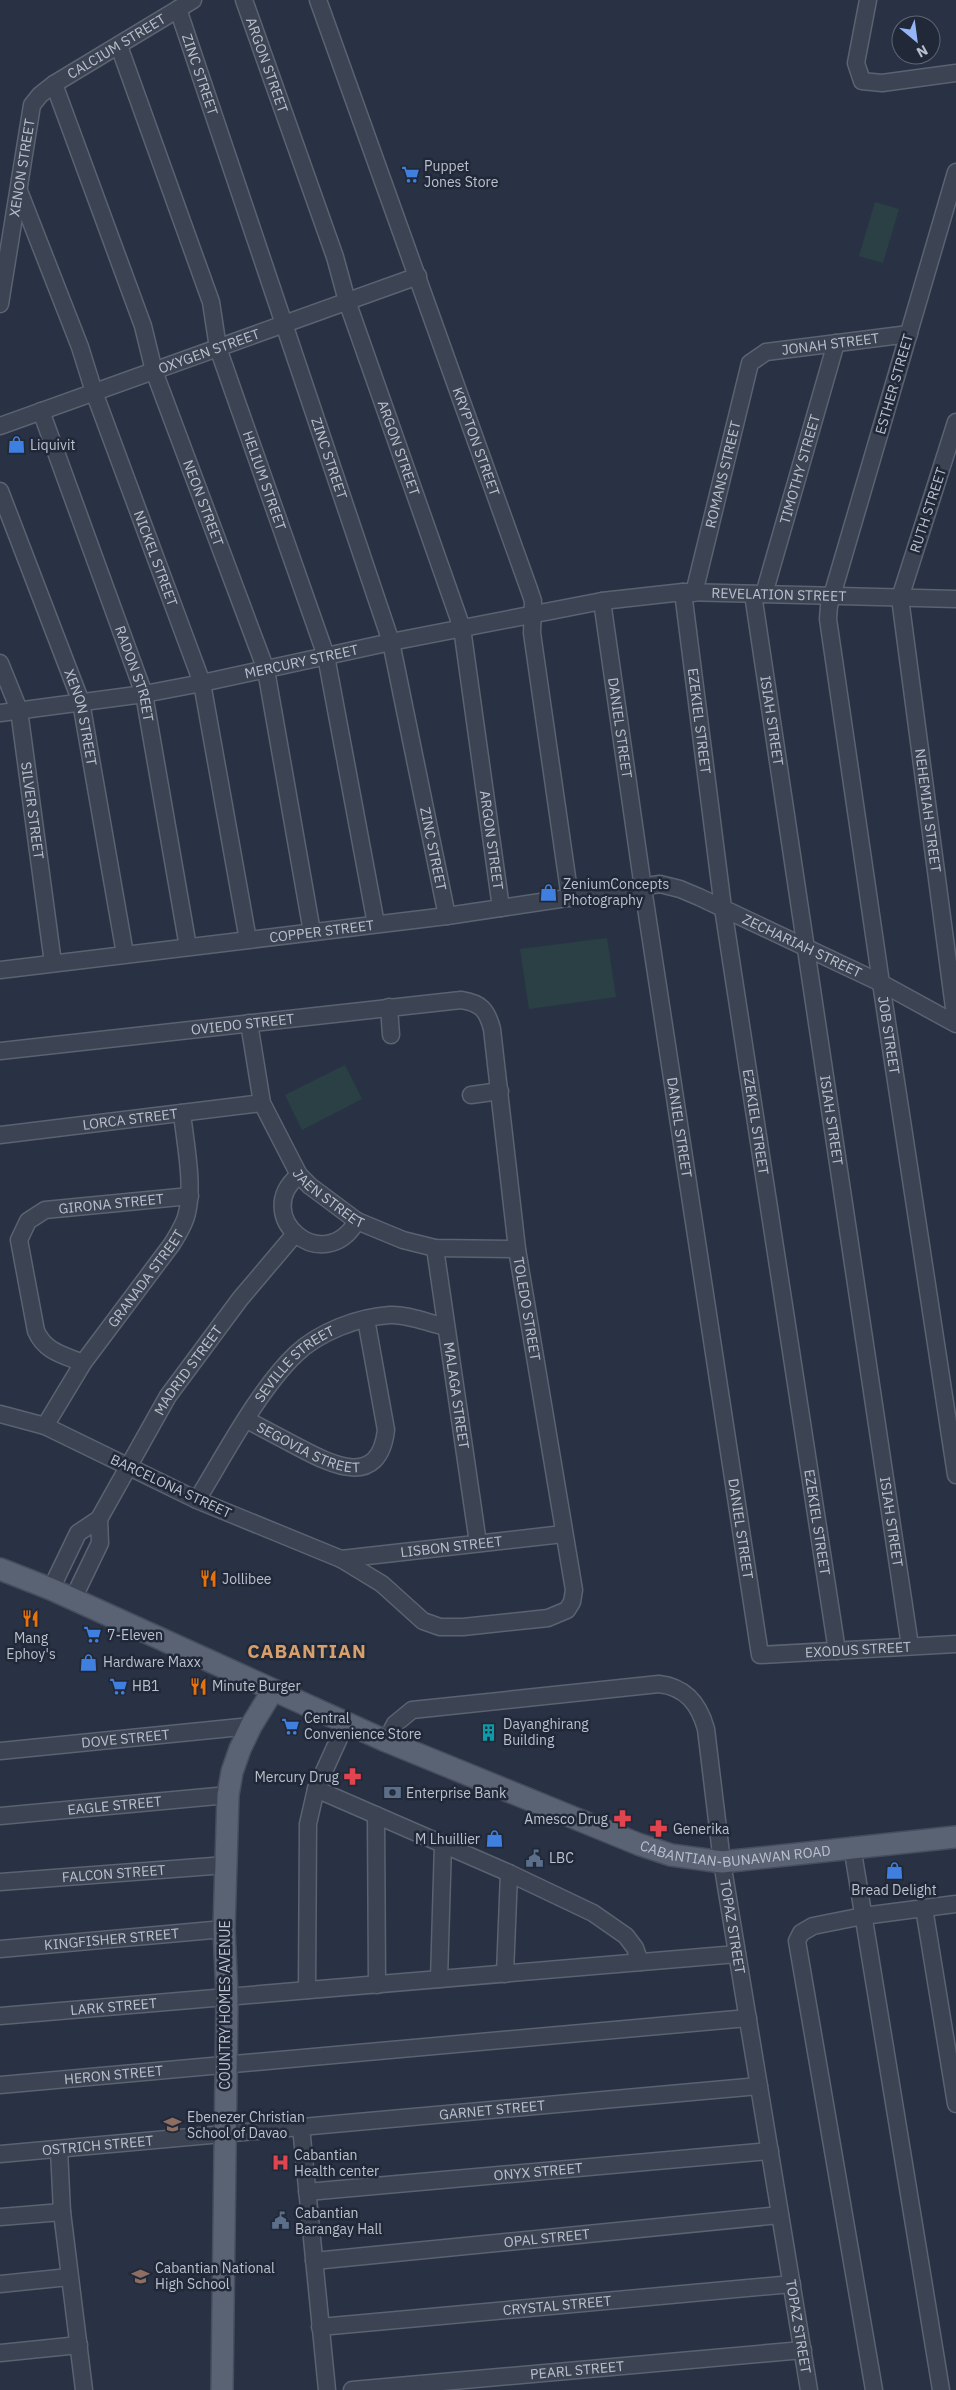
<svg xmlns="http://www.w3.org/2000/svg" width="956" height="2390" viewBox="0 0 956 2390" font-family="'IBM Plex Sans',sans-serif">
<rect width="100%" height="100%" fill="#283244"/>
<g fill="#2a4044">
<path d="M875 202 899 209 883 263 859 256Z"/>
<path d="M607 938 616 997 529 1009 520 949Z"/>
<path d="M345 1065 362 1099 302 1130 285 1095Z"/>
</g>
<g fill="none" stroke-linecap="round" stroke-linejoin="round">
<defs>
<g id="minor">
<path id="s1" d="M244 0 335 257 347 301 462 628 501 908"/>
<path id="s2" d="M318 0 530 592 533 601 532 633 570 898"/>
<path d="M868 0 856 63 862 81 882 83 956 73"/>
<path id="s3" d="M178 9 391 642 447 916"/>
<path id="s4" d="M119 46 211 302 218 348 326 656 376 924"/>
<path id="s5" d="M54 84 143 326 154 371 266 670 312 932"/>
<path id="s6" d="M956 172 829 606 828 619 881 983 956 1475"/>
<path id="s7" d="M19 191 80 347 94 392 202 683 248 940"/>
<path id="s8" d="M0 304 32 105 40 95 54 84 193 0"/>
<path id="s9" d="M41 411 144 694 188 947"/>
<path id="s10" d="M956 422 900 598 956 1023"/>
<path id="s11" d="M0 426 418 276"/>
<path id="s12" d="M0 491 81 702 125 954"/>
<path id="s13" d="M683 592 723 908 837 1651"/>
<path id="s14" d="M694 593 750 363 766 352 909 334"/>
<path id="s15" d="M753 594 910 1646"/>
<path id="s16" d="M764 594 836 343"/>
<path id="s17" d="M602 601 643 888 760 1655 956 1644"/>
<path id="s18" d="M0 663 19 710 53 963"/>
<path id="s19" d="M0 713 144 694 202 683 391 642 602 601 683 592 956 599"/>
<path id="s20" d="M0 970 447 916 660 884 680 889 699 897 881 983 956 1024"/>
<path d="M389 1007 391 1035"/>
<path id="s21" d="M249 1023 262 1103 299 1175 310 1186 357 1221 403 1240 435 1248 517 1249"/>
<path id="s22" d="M0 1051 461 1000C481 1003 487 1010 492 1029L517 1249 574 1590 572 1602 567 1610 548 1618 463 1627H440L423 1621 382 1584 341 1559 197 1500 45 1426 0 1414"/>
<path d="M471 1095 500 1091"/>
<path id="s23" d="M0 1135 262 1103"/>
<path d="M299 1175C250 1215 323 1279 357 1221"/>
<path id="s24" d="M435 1248 478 1543"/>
<path id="s25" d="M83 1363C64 1355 45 1352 36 1331L19 1240 28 1221 45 1210 190 1196"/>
<path id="s26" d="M247 1420C264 1429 281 1438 298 1447 332 1465 379 1489 386 1430L366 1319"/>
<path id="s27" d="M45 1426 83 1363 172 1244C178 1234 185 1224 187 1213 194 1184 185 1142 182 1113"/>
<path id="s28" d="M197 1500C224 1456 259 1389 296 1354 319 1332 358 1317 390 1315 407 1314 428 1323 446 1327"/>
<path id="s29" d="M341 1559 563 1534"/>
<path id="s30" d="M51 1589 78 1533 99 1519 168 1396 240 1299 295 1234"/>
<path d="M73 1599 100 1543 99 1519"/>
<path id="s31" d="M386 1741 395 1724 412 1710 659 1684C686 1687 699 1704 706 1729L722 1862 809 2390"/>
<path id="s32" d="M0 1751 251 1726"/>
<path d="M316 1789 509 1873 593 1913 626 1936 635 1948 640 1962"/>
<path d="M376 1815 377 1985"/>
<path id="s33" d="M0 1816 228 1795"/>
<path d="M852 1846 941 2390"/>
<path id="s34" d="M0 1882 226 1865"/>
<path d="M924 1908 956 2104"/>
<path id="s35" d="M0 1949 224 1929"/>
<path d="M505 1974 509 1873"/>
<path d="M439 1979 443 1844"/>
<path d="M307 1990 308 1824 316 1789 346 1723"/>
<path id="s36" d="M0 2016 737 1954"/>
<path id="s37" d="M0 2085 748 2018"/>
<path d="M301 2127 327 2390"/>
<path d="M59 2150 62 2212 84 2390"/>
<path id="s38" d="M0 2154 759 2086"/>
<path id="s39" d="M307 2192 770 2151"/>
<path d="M0 2217 62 2212"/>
<path id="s40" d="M314 2261 780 2215"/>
<path d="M0 2284 69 2277"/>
<path id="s41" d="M320 2327 792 2284"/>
<path d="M0 2353 79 2345"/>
<path id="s42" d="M352 2390 803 2350"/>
<path d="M874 2390 797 1941 801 1933 813 1926 863 1916 956 1904"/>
</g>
<g id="major">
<path id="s43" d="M0 1569 51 1589 386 1741 638 1844 671 1855 722 1862 956 1837"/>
<path d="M222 2390 227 1997 224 1929 228 1795 232 1772 240 1749 251 1726 273 1690"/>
</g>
</defs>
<use href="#minor" stroke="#5b6270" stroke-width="19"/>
<use href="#major" stroke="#464d5c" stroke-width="24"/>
<use href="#minor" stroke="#3c4453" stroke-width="16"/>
<use href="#major" stroke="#5a6373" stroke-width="21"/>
</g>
<defs>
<symbol id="supermarket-bare" viewBox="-9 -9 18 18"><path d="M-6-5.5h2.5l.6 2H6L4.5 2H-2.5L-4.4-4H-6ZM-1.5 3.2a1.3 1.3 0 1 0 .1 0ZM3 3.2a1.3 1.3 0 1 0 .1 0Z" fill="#3f7fe0" stroke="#212939" stroke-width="2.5" paint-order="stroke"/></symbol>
<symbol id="shop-bare" viewBox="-9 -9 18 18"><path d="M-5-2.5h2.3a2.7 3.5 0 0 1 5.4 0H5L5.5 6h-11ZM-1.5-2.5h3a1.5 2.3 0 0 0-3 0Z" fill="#3f7fe0" stroke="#212939" stroke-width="2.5" paint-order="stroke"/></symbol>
<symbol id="restaurant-bare" viewBox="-9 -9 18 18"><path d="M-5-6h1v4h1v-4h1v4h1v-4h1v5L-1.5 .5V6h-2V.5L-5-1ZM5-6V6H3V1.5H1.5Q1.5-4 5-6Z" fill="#e8710a" stroke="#212939" stroke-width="2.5" paint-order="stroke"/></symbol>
<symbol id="building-bare" viewBox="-9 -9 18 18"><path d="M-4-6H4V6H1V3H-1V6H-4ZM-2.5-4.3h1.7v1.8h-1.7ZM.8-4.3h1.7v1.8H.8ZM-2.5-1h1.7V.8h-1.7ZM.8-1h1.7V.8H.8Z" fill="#0f9aa8" stroke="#212939" stroke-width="2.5" paint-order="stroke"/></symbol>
<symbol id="pharmacy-bare" viewBox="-9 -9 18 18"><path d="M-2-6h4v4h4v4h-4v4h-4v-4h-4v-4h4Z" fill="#e0444e" stroke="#212939" stroke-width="2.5" paint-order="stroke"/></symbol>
<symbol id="bank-bare" viewBox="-9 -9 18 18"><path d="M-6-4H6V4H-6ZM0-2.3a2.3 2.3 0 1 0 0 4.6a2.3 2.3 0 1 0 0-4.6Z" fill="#5c6f8a" stroke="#212939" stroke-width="2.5" paint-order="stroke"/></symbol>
<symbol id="civic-bare" viewBox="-9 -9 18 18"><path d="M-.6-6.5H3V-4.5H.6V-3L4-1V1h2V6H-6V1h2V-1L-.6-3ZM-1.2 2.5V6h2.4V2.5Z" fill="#5c6f8a" stroke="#212939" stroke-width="2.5" paint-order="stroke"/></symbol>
<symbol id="school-bare" viewBox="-9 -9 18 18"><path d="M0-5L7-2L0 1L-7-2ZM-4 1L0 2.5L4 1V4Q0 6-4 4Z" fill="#8d6e63" stroke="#212939" stroke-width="2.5" paint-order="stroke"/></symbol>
<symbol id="hospital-bare" viewBox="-9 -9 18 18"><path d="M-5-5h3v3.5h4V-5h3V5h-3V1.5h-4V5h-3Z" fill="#e0444e" stroke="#212939" stroke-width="2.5" paint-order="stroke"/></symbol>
</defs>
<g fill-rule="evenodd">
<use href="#supermarket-bare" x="398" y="162" width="25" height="25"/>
<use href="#shop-bare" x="4" y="432" width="25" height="25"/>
<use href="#shop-bare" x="536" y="880" width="25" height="25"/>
<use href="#restaurant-bare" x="196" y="1566" width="25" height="25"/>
<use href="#restaurant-bare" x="18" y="1606" width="25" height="25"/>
<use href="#supermarket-bare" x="80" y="1622" width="25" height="25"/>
<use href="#shop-bare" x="76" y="1650" width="25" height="25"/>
<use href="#supermarket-bare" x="106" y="1674" width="25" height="25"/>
<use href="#restaurant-bare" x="186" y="1674" width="25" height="25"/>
<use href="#supermarket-bare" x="278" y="1714" width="25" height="25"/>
<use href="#building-bare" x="476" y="1720" width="25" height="25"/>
<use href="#pharmacy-bare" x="340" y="1764" width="25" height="25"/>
<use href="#bank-bare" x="380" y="1780" width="25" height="25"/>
<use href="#pharmacy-bare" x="610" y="1806" width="25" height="25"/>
<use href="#pharmacy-bare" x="646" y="1816" width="25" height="25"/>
<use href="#shop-bare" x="482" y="1826" width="25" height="25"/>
<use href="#civic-bare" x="522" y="1846" width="25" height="25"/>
<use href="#shop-bare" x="882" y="1858" width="25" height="25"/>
<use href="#school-bare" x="160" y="2112" width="25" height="25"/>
<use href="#hospital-bare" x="268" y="2150" width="25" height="25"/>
<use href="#civic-bare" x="268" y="2208" width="25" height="25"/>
<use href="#school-bare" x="128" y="2264" width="25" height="25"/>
</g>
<g text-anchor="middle" stroke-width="5" stroke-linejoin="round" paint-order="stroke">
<g font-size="14" fill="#bac0cd" stroke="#212939">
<text dy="5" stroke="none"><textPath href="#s8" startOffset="305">CALCIUM STREET</textPath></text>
<text dy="5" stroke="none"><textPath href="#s1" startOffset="69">ARGON STREET</textPath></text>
<text dy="5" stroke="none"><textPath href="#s3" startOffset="69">ZINC STREET</textPath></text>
<text dy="5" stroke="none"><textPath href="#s8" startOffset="138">XENON STREET</textPath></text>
<text dy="5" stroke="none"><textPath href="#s14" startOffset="321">JONAH STREET</textPath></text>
<text dy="5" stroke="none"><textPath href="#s11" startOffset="222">OXYGEN STREET</textPath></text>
<text transform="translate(894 384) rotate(-74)" y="5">ESTHER STREET</text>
<text dy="5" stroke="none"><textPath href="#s2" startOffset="469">KRYPTON STREET</textPath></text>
<text dy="5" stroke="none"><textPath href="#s1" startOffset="474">ARGON STREET</textPath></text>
<text dy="5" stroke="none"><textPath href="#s3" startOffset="474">ZINC STREET</textPath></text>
<text dy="5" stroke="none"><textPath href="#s16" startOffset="130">TIMOTHY STREET</textPath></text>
<text dy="5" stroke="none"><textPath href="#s14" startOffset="122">ROMANS STREET</textPath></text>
<text dy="5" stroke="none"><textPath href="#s4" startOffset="459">HELIUM STREET</textPath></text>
<text dy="5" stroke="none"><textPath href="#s5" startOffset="445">NEON STREET</textPath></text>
<text transform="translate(928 510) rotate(-72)" y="5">RUTH STREET</text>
<text dy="5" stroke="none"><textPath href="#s7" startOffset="392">NICKEL STREET</textPath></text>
<text dy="5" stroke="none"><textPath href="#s19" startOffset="790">REVELATION STREET</textPath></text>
<text dy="5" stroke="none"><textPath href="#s19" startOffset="306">MERCURY STREET</textPath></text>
<text dy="5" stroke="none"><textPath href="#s9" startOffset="279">RADON STREET</textPath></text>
<text dy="5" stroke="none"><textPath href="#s12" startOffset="241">XENON STREET</textPath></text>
<text dy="5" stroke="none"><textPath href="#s15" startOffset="128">ISIAH STREET</textPath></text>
<text dy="5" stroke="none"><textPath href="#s13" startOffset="130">EZEKIEL STREET</textPath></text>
<text dy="5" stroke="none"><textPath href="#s17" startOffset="128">DANIEL STREET</textPath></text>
<text dy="5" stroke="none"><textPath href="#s10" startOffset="399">NEHEMIAH STREET</textPath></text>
<text dy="5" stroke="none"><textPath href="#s18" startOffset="152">SILVER STREET</textPath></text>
<text dy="5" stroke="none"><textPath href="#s1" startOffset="879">ARGON STREET</textPath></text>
<text dy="5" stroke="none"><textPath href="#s3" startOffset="879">ZINC STREET</textPath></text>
<text dy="5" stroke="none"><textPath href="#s20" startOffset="324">COPPER STREET</textPath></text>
<text dy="5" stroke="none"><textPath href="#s20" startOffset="821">ZECHARIAH STREET</textPath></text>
<text dy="5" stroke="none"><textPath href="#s22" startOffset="244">OVIEDO STREET</textPath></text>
<text dy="5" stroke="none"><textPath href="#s6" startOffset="886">JOB STREET</textPath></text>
<text dy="5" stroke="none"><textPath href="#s23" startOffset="131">LORCA STREET</textPath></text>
<text dy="5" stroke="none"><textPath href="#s15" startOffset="532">ISIAH STREET</textPath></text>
<text dy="5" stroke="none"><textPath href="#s13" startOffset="535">EZEKIEL STREET</textPath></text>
<text dy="5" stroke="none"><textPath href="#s17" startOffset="532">DANIEL STREET</textPath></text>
<text dy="5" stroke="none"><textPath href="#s21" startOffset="200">JAEN STREET</textPath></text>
<text dy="5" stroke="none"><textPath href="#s25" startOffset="259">GIRONA STREET</textPath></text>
<text dy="5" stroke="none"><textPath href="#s27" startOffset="179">GRANADA STREET</textPath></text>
<text dy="5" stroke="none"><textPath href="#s22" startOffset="792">TOLEDO STREET</textPath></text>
<text dy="5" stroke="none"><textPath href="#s28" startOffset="169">SEVILLE STREET</textPath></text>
<text dy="5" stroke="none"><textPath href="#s30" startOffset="261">MADRID STREET</textPath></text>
<text dy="5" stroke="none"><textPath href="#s24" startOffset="149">MALAGA STREET</textPath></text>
<text dy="5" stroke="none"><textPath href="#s26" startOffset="68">SEGOVIA STREET</textPath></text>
<text transform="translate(171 1486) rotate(25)" y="5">BARCELONA STREET</text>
<text dy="5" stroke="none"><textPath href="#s15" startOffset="938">ISIAH STREET</textPath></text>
<text dy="5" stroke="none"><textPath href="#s13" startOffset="940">EZEKIEL STREET</textPath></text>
<text dy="5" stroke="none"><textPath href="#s17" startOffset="938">DANIEL STREET</textPath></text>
<text dy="5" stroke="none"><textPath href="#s29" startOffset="111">LISBON STREET</textPath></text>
<text dy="5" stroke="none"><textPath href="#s17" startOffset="1164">EXODUS STREET</textPath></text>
<text dy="5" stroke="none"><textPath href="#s32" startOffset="126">DOVE STREET</textPath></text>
<text dy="5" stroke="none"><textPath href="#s33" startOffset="115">EAGLE STREET</textPath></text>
<text dy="5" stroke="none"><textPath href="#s43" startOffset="794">CABANTIAN-BUNAWAN ROAD</textPath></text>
<text dy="5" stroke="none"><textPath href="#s34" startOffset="114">FALCON STREET</textPath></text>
<text dy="5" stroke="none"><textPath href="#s31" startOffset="559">TOPAZ STREET</textPath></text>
<text dy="5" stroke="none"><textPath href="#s35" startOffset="112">KINGFISHER STREET</textPath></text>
<text transform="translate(225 2005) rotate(-90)" y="5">COUNTRY HOMES AVENUE</text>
<text dy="5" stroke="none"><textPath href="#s36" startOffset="114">LARK STREET</textPath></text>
<text dy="5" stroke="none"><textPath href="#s37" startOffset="114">HERON STREET</textPath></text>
<text dy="5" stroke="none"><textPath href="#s38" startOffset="494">GARNET STREET</textPath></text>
<text dy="5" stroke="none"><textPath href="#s38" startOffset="98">OSTRICH STREET</textPath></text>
<text dy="5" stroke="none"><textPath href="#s39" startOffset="232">ONYX STREET</textPath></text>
<text dy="5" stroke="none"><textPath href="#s40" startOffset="234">OPAL STREET</textPath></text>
<text dy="5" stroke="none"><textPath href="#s41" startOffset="238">CRYSTAL STREET</textPath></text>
<text dy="5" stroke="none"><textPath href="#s31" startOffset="964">TOPAZ STREET</textPath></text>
<text dy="5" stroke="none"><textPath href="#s42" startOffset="226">PEARL STREET</textPath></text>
</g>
<g font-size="14" fill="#bac0cd" stroke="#212939" text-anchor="start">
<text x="424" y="171">Puppet<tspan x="424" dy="16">Jones Store</tspan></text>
<text x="30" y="450">Liquivit</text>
<text x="563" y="889">ZeniumConcepts<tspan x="563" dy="16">Photography</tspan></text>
<text x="222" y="1584">Jollibee</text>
<text x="107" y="1640">7-Eleven</text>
<text x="31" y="1643" text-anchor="middle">Mang<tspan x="31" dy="16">Ephoy's</tspan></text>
<text x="103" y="1667">Hardware Maxx</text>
<text x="132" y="1691">HB1</text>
<text x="212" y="1691">Minute Burger</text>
<text x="304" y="1723">Central<tspan x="304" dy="16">Convenience Store</tspan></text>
<text x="503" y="1729">Dayanghirang<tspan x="503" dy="16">Building</tspan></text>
<text x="339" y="1782" text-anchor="end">Mercury Drug</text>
<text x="406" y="1798">Enterprise Bank</text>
<text x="608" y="1824" text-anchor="end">Amesco Drug</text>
<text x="673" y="1834">Generika</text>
<text x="480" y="1844" text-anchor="end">M Lhuillier</text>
<text x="549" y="1863">LBC</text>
<text x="894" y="1895" text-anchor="middle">Bread Delight</text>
<text x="187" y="2122">Ebenezer Christian<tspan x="187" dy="16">School of Davao</tspan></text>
<text x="294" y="2160">Cabantian<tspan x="294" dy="16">Health center</tspan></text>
<text x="295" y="2218">Cabantian<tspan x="295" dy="16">Barangay Hall</tspan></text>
<text x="155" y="2273">Cabantian National<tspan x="155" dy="16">High School</tspan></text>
</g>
<g font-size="19" font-weight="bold" letter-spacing="1" fill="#d69f6c" stroke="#212939">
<text x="307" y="1658">CABANTIAN</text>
</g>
</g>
<g transform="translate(916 40) rotate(151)"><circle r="24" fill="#212939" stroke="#5e6574"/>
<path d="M0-4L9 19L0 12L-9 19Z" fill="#94b5f7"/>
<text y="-8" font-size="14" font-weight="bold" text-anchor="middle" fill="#bac0cd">N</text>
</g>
</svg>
